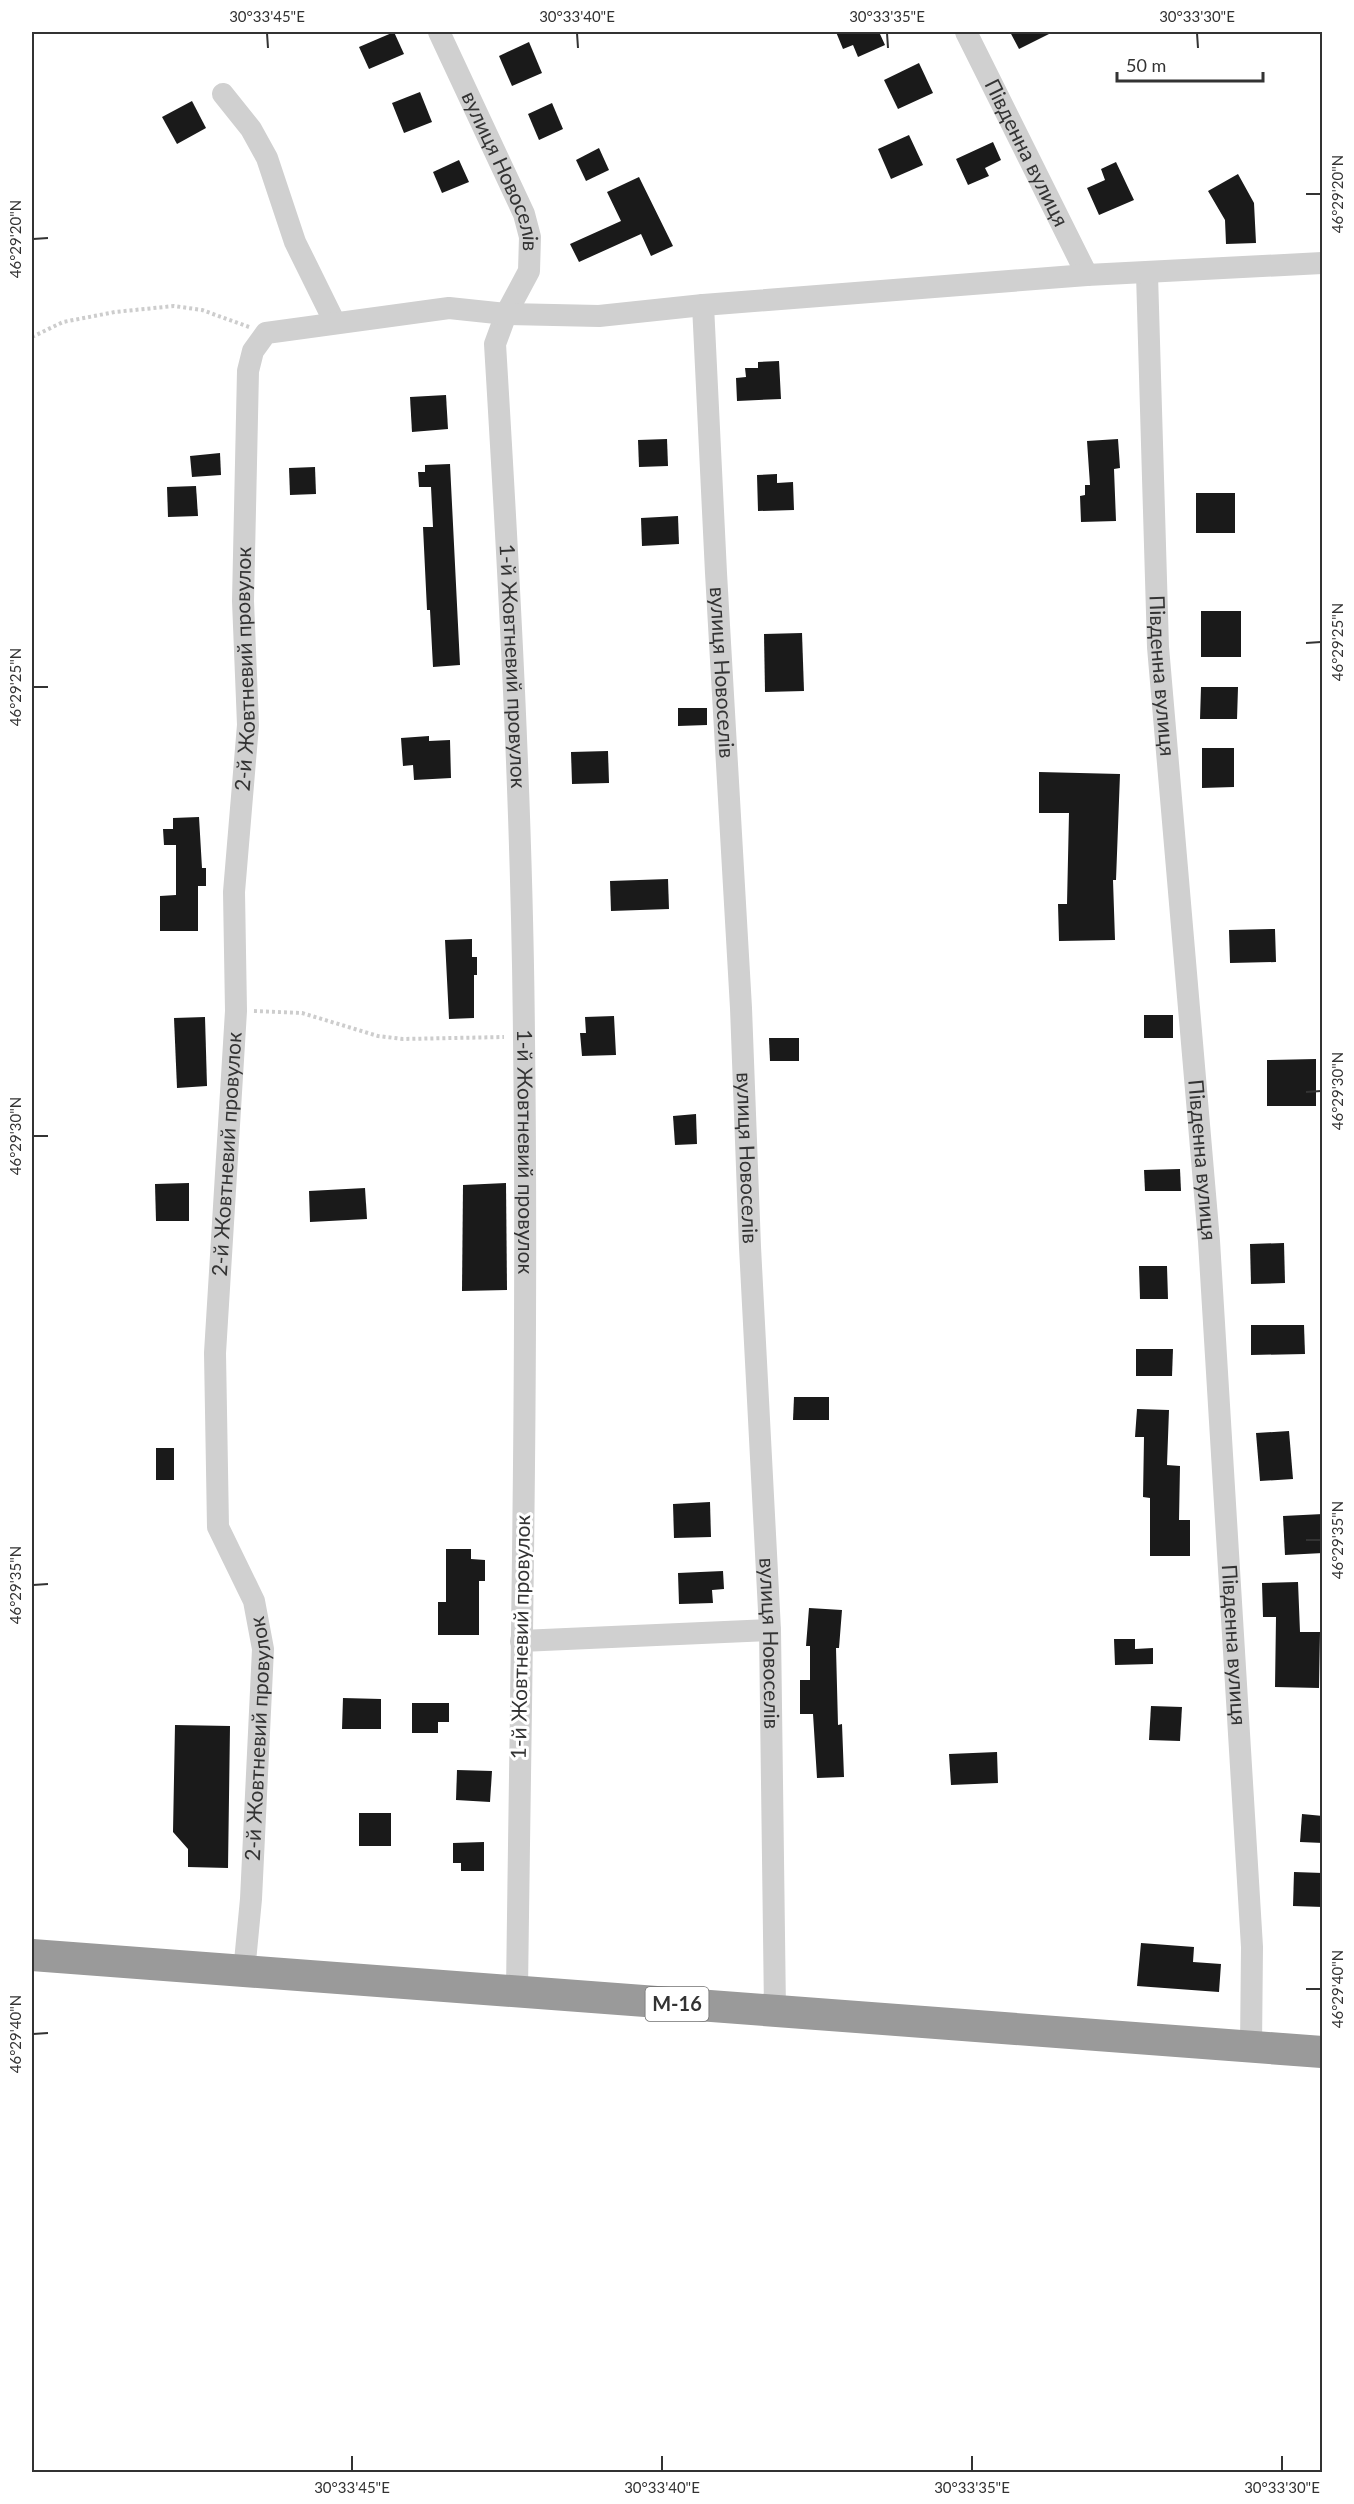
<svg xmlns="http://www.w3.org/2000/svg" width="1354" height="2504" viewBox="0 0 1354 2504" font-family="Lato,sans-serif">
<rect width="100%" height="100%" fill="#fff"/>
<g fill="#1a1a1a">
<path d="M394 32 404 54 369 69 359 47Z"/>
<path d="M836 32H885L880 34 885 45 858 57 853 45 843 49Z"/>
<path d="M1010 32H1053L1019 49Z"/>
<path d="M529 42 542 73 512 86 499 56Z"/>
<path d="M919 63 933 93 898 109 884 80Z"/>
<path d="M420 92 432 122 404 133 392 103Z"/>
<path d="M192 101 206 128 177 144 162 117Z"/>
<path d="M552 103 563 129 539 140 528 114Z"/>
<path d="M909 135 923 165 891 179 878 149Z"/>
<path d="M993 142 1001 160 985 168 989 176 968 185 956 159Z"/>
<path d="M599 148 609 170 586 181 576 160Z"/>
<path d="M459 160 469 182 442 193 433 172Z"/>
<path d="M1116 162 1134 200 1099 215 1087 188 1105 180 1101 169Z"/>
<path d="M1238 174 1254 203 1256 243 1226 244 1225 220 1208 191Z"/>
<path d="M639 177 673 246 651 256 641 234 579 262 570 244 621 221 607 192Z"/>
<path d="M779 361 781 399 737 401 736 378 746 377 745 368H758V362Z"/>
<path d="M446 395 448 429 412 432 410 397Z"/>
<path d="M667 439 668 466 639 467 638 440Z"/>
<path d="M1118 439 1120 468 1114 469 1116 521 1081 522 1080 496 1085 495V485H1090L1087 441Z"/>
<path d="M220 453 221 475 192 477 190 456Z"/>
<path d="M450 464 460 665 433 667 430 610H427L423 527H433L431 487H419L418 472H425V465Z"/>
<path d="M315 467 316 494 290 495 289 468Z"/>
<path d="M777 474V483L793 482 794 510 758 511 757 475Z"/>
<path d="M196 486 198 516 168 517 167 487Z"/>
<rect x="1196" y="493" width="39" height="40"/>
<path d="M678 516 679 544 642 546 641 518Z"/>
<rect x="1201" y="611" width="40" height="46"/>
<path d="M802 633 804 691 765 692 764 634Z"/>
<path d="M1201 687H1238L1237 719H1200Z"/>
<path d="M678 708H707V725L678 726Z"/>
<path d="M429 736V741L450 740 451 778 414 780 413 765 403 766 401 738Z"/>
<path d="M1202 748H1234V787L1202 788Z"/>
<path d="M608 751 609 783 572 784 571 752Z"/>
<path d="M1039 772 1120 774 1116 880H1113L1115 940 1059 941 1058 904H1067L1069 813H1039Z"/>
<path d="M199 817 202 868H206V886H198V931H160V896L176 895V845H164L163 829H173V818Z"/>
<path d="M668 879 669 909 611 911 610 881Z"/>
<path d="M1275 929 1276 962 1230 963 1229 930Z"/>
<path d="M472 939V957H477V975H474V1018L449 1019 445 940Z"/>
<rect x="1144" y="1015" width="29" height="23"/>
<path d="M614 1016 616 1055 582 1056 580 1033H586L585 1017Z"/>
<path d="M205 1017 207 1086 177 1088 174 1018Z"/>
<path d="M769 1038H799V1061H770Z"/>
<path d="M1316 1059V1106H1267V1060Z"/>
<path d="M696 1114 697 1144 675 1145 673 1116Z"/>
<path d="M1180 1169 1181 1191H1145L1144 1170Z"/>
<path d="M189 1183V1221H156L155 1184Z"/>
<path d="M506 1183 507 1290 462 1291 463 1185Z"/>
<path d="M365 1188 367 1219 310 1222 309 1191Z"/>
<path d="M1284 1243 1285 1283 1251 1284 1250 1244Z"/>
<path d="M1139 1266H1167L1168 1299H1140Z"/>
<path d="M1251 1325H1304L1305 1354 1251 1355Z"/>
<path d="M1136 1349H1173L1172 1376H1136Z"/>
<path d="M794 1397H829V1420H793Z"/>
<path d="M1137 1409 1169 1410 1167 1465 1180 1466 1179 1520H1190V1556H1150V1498L1143 1497 1144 1437H1135Z"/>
<path d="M1289 1431 1293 1479 1260 1481 1256 1433Z"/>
<rect x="156" y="1448" width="18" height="32"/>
<path d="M710 1502 711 1537 674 1538 673 1504Z"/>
<path d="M1323 1514V1553L1285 1555 1283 1516Z"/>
<path d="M446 1549H471V1559L485 1560V1581H479V1635H438V1602H446Z"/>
<path d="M723 1571 724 1589 712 1590 713 1603 679 1604 678 1573Z"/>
<path d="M1298 1582 1300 1632H1320L1319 1688 1275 1687 1276 1617H1263L1262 1583Z"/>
<path d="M809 1608 842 1610 839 1648H836L838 1725 842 1724 844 1777 817 1778 813 1714H800V1680H810V1646H806Z"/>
<path d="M1114 1639H1135V1649L1153 1648V1664L1115 1665Z"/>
<path d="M343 1698 381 1699V1729H342Z"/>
<path d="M412 1703H449V1722H438V1733H412Z"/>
<path d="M1151 1706 1182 1707 1180 1741 1149 1740Z"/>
<path d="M175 1725 230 1726 228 1868 188 1867V1849L173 1832Z"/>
<path d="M997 1752 998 1783 951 1785 949 1754Z"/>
<path d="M457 1770 492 1771 490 1802 456 1800Z"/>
<rect x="359" y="1813" width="32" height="33"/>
<path d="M1302 1814 1323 1816V1843L1300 1842Z"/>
<path d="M484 1842V1871H461V1863H453V1843Z"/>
<path d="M1294 1872 1323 1873V1907L1293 1906Z"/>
<path d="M1141 1943 1194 1947 1193 1962 1221 1964 1219 1992 1137 1986Z"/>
</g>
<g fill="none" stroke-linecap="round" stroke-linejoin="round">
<g stroke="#cdcdcd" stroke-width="4" stroke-dasharray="3 3" stroke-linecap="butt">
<path d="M32 337 63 322 115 312 174 306 202 310 249 327"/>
<path d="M254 1011 302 1013 378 1036 403 1039 504 1037"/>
</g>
<g stroke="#d0d0d0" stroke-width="22">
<path id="s1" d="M439 32 524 214 530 237 529 271 506 314 495 344C509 575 522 807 524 1039 528 1356 521 1674 517 1991"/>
<path id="s2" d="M966 32 1087 275"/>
<path d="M223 94 251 129 267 158 295 242 335 323"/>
<path id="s3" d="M1147 274 1158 647 1209 1241 1252 1947 1251 2047"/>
<path id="s4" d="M703 305 716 573 741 1008 750 1247 770 1630 775 2011"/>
<path d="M521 1641 770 1630"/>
<path id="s5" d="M244 1972 251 1899 263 1649 254 1601 218 1527 215 1353 236 1011 234 892 248 725 243 601 248 371 253 351 266 333 449 308 506 314 599 316 703 305 1087 275 1322 263"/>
</g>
<path stroke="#9a9a9a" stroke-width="32" d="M32 1955 1322 2052"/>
</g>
<path fill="none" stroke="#333" stroke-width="2" d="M267 33 268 48M577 33 578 48M887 33 888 48M1197 33 1198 48M1306 194H1321M33 239 48 238M1306 643 1321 642M33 687H48M1306 1092 1321 1091M33 1136H48M1306 1540H1321M33 1585 48 1584M1306 1989H1321M33 2034 48 2033M352 2456V2471M662 2456V2471M972 2456V2471M1282 2456V2471"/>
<g text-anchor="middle" stroke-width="6" stroke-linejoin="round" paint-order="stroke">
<rect fill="#fff" stroke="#707070" stroke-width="1.5" x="645.5" y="1987" width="63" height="34" rx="4.5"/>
<g font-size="20" font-weight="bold" fill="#333">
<text x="677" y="2011">М-16</text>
</g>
<g font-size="21" fill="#333" stroke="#fff">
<text dy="7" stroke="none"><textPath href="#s2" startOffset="135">Південна вулиця</textPath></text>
<text dy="7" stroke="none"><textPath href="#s1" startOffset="153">вулиця Новоселів</textPath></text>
<text dy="7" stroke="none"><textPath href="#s1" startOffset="662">1-й Жовтневий провулок</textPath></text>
<text dy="7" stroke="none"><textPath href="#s5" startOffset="1314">2-й Жовтневий провулок</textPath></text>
<text dy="7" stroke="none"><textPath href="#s4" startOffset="368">вулиця Новоселів</textPath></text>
<text dy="7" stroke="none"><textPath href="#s3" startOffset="402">Південна вулиця</textPath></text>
<text dy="7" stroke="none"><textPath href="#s1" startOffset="1148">1-й Жовтневий провулок</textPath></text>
<text dy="7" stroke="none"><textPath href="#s5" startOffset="828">2-й Жовтневий провулок</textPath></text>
<text dy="7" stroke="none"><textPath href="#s4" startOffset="854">вулиця Новоселів</textPath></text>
<text dy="7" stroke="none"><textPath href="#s3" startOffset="888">Південна вулиця</textPath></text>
<text transform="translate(521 1637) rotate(-89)" y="7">1-й Жовтневий провулок</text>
<text dy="7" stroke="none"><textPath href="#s4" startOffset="1340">вулиця Новоселів</textPath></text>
<text dy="7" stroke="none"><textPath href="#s3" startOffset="1374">Південна вулиця</textPath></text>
<text dy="7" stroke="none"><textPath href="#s5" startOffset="234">2-й Жовтневий провулок</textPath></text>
</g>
</g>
<rect width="1354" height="2504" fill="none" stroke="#ffffff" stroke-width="66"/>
<path d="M1117 72v9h146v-9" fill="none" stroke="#333333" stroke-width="3"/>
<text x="1126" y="72" font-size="18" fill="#333333" stroke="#ffffff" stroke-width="4.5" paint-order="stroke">50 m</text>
<rect x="33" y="33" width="1288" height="2438" fill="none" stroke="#333" stroke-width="2"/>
<g font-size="15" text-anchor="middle" fill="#333">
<text x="267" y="22">30°33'45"E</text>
<text x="577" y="22">30°33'40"E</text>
<text x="887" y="22">30°33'35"E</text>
<text x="1197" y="22">30°33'30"E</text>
<text transform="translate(1338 194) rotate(-90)" y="5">46°29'20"N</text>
<text transform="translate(16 239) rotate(-90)" y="5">46°29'20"N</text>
<text transform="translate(1338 642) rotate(-90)" y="5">46°29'25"N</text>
<text transform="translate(16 687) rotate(-90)" y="5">46°29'25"N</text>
<text transform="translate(1338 1091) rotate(-90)" y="5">46°29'30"N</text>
<text transform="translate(16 1136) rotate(-90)" y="5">46°29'30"N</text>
<text transform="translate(1338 1540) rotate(-90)" y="5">46°29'35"N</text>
<text transform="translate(16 1585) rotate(-90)" y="5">46°29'35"N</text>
<text transform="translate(1338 1989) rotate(-90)" y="5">46°29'40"N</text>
<text transform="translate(16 2034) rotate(-90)" y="5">46°29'40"N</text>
<text x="352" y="2493">30°33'45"E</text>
<text x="662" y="2493">30°33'40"E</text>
<text x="972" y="2493">30°33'35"E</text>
<text x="1282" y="2493">30°33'30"E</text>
</g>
</svg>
